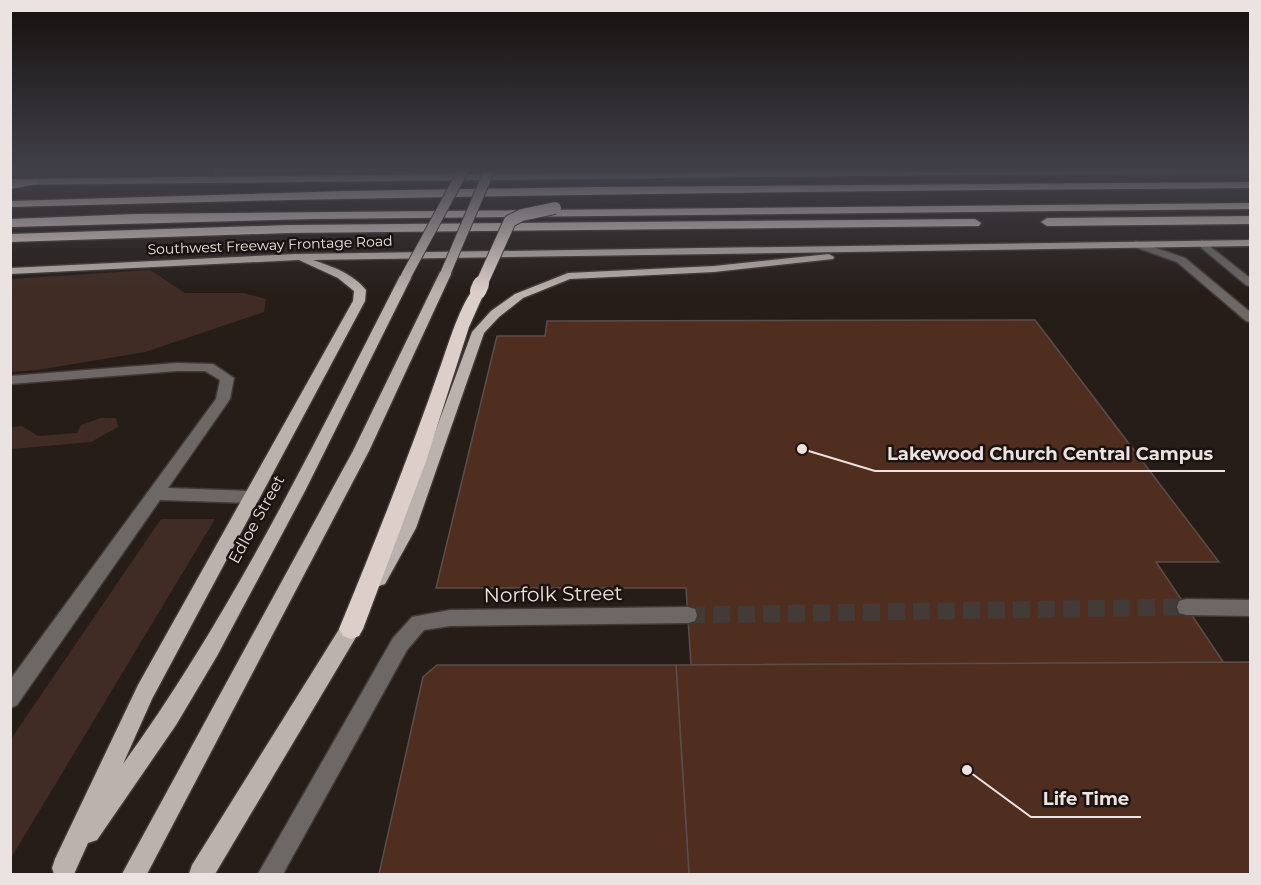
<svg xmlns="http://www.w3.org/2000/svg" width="1261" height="885" viewBox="0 0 1261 885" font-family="Montserrat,sans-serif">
<rect width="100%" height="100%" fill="#261d19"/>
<g fill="#402c24">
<path d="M150 270 185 293H243L266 299 264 312 145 352 37 370 11 372V279Z"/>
<path d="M101 418H116L118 427 91 442 11 449V427L22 426 38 436 77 433 81 425Z"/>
<path d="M161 519H215L11 858V739Z"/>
</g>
<g fill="#4f2e1f" stroke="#594e4a" stroke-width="1.5">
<path d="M1035 320 1219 562H1156L1224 663 691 665 686 588H436L497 336H545L547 321Z"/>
<path d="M1250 662V874H689L676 665Z"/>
<path d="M437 665H676L689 874H379L423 677Z"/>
</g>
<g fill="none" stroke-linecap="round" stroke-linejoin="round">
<path stroke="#433b37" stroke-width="17" stroke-dasharray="17 8" stroke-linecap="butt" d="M688 615 1186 607"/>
<defs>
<g id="minor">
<path d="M216 169H224L221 181 214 179Z"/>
<path d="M1202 240 1250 278V286L1246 285 1198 245 1197 243Z"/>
<path d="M1136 241 1185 258 1250 312V322L1246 321 1177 262 1132 246 1131 244Z"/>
<path d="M177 363 213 364 234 378 230 399 168 488 251 491 257 493 259 497 257 501 251 503 160 500 17 705 10 708V680L216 399 220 380 205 371H177L10 384V376Z"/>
<path d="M1186 599 1250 600V616L1186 615 1179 613 1177 607 1179 601Z"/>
<path d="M688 607 695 609 697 615 695 621 688 623 450 626 424 630 407 650 283 874H258L393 638 412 617 450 610Z"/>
</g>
<g id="major">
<path d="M937 169H1249L1245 172 10 185V179Z"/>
<path d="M1250 240V246L313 260C333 267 352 273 366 290L365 301 152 699 123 764C233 612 315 442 400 276L406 273 412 276 305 491 217 656 176 725 97 840 88 843 74 874H54L52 868 55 859 138 685 353 301 354 291 338 278 299 260 10 274V268L295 254Z"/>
<path d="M829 254 834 257 833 259 714 272 570 279 523 298 499 317 484 333 416 528 385 584 379 586 373 584 370 579 400 527 472 332 491 311 515 294 568 273 714 266Z"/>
<path d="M446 269 452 272 369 451 147 874H122L353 451 440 272Z"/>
<path d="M355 613 362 615 365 621 362 627 215 874H189L192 865 348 615Z"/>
</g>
<g id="highway">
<path d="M33 179 37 180V184L10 189V183Z"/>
<path d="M1250 182V188C837 191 424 195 10 207V201L345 191 595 187Z"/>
<path d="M1250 203V209L313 219 10 227V219L135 214Z"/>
<path d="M1250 216V224L1047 226 1041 222 1047 218Z"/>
<path d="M975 219 981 223 979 226 289 233 10 242V234L289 225Z"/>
<path d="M478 287 485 291 469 327 426 461 363 629 359 636 351 639 343 636 339 629C376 540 411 451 443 359 448 345 465 290 478 287Z"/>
</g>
</defs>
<use href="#minor" stroke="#413935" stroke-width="3"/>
<use href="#major" stroke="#413935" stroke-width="3"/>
<use href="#highway" stroke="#413935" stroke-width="3"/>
<use href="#minor" fill="#6d6866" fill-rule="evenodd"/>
<use href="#major" fill="#bcb2ad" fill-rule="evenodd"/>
<use href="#highway" fill="#dccfca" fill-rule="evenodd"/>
<defs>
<g id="major-bridge">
<path d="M446 272 490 169"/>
<path d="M406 276 464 169"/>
</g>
<path id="highway-bridge-far1" d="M481 285 510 221 522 215 555 208"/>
<path id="highway-bridge" d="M478 291 481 284"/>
</defs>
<use href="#major-bridge" stroke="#413935" stroke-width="12" stroke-linecap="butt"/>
<use href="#highway-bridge-far1" stroke="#413935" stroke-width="14" stroke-linecap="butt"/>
<use href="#highway-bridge" stroke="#413935" stroke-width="18" stroke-linecap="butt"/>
<use href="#major-bridge" stroke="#bcb2ad" stroke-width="10"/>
<use href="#highway-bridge-far1" stroke="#dccfca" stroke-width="12"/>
<use href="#highway-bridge" stroke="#dccfca" stroke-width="16"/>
</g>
<linearGradient id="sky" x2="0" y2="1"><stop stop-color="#15100e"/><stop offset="0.58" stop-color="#414049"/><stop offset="1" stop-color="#414049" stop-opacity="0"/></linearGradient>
<rect width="1261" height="293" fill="url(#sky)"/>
<g text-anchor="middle" stroke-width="5" stroke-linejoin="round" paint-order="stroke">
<g font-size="14" fill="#eae3e1" stroke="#1c1310">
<text transform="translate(270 245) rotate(-2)" y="5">Southwest Freeway Frontage Road</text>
</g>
<g font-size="16" fill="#eae3e1" stroke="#1c1310">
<text transform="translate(256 519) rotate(-61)" y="6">Edloe Street</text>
</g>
<g font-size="20" fill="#eae3e1" stroke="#1c1310">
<text transform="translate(553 594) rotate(-1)" y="7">Norfolk Street</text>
</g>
</g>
<path fill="none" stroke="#eae3e1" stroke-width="2" d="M802 449L875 471H1225M967 770L1031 817H1141"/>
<g fill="#eae3e1" stroke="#1c1310" stroke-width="2">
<circle cx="802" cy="449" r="6"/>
<circle cx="967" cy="770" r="6"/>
</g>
<g font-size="18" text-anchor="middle" font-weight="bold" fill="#eae3e1" stroke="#1c1310" stroke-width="5" stroke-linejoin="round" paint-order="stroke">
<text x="1050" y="460">Lakewood Church Central Campus</text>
<text x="1086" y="805">Life Time</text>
</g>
<rect width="1261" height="885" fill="none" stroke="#eae3e1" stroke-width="24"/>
</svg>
